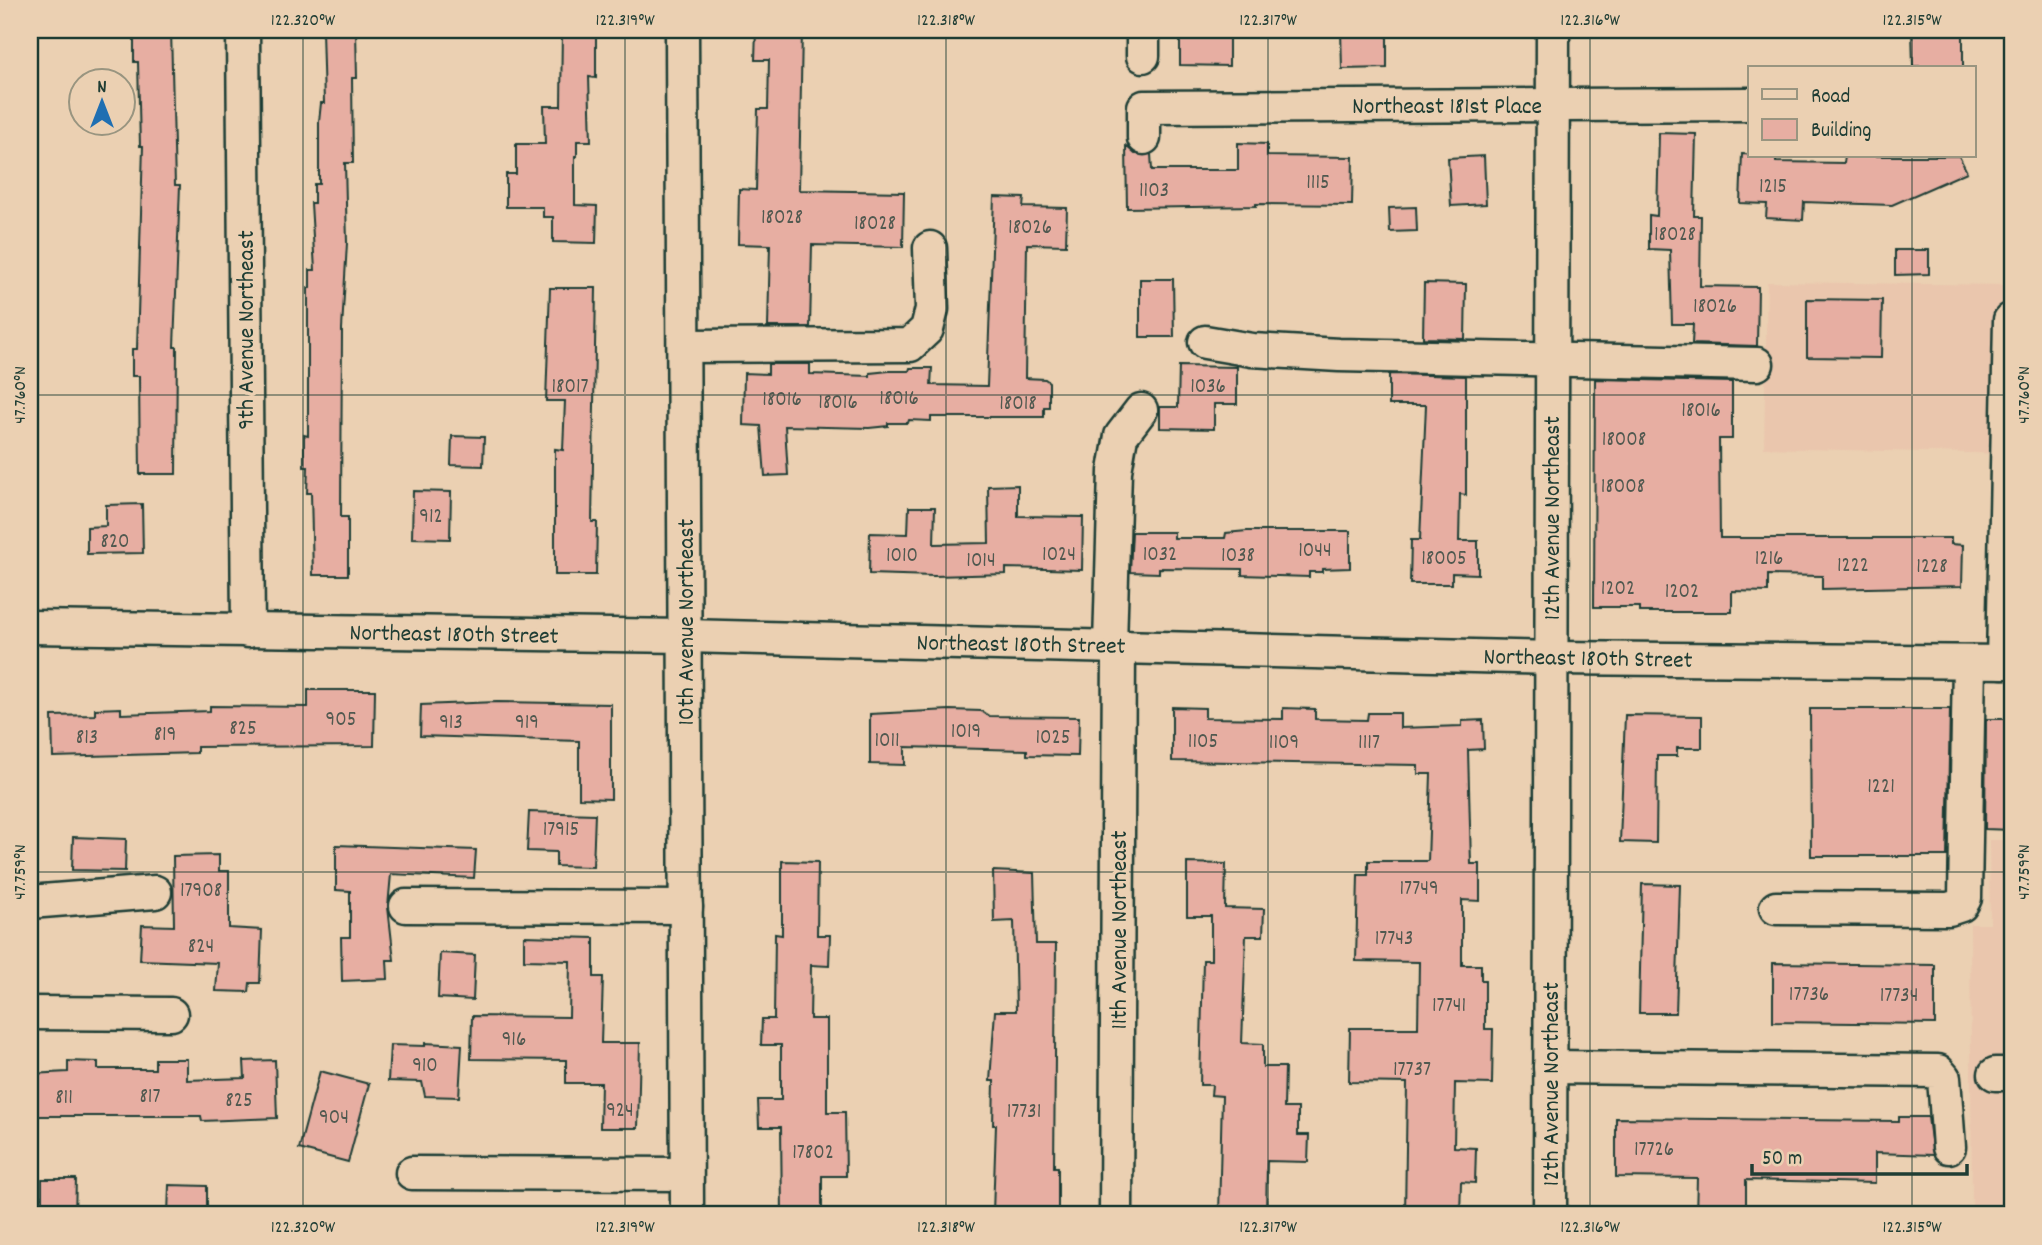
<svg xmlns="http://www.w3.org/2000/svg" width="2042" height="1245" viewBox="0 0 2042 1245" font-family="Dekko,sans-serif">
<rect width="100%" height="100%" fill="#ebd0b2"/>
<filter id="ink" filterUnits="userSpaceOnUse"><feTurbulence type="fractalNoise" baseFrequency=".0143" numOctaves="2"/><feDisplacementMap in="SourceGraphic" scale="14" xChannelSelector="R" yChannelSelector="G"/><feConvolveMatrix kernelMatrix="1 2 1 2 8 2 1 2 1" color-interpolation-filters="sRGB"/></filter>
<g filter="url(#ink)">
<g fill="#eac6ad">
<path d="M1767 282 2012 285V454L1764 448Z"/>
<path d="M1989 840H2012V1215H1972L1970 924H1990Z"/>
</g>
<g fill="#e7aea2" stroke="#1f3d34" stroke-width="2">
<path d="M134 30H171L175 185H180L174 347H177L176 474H140L139 376H132V349H137L143 146H140L138 62H134Z"/>
<path d="M322 30H356L357 78H352L353 163H345L347 243 342 329 341 517H348V575H313L311 493H307L308 467H304V435L308 436V288H310V270H315L311 203H314V184H319V122L321 103H324Z"/>
<path d="M562 30H596V78L589 77 591 141H577V156H575V205L597 206 596 243 553 242V217H543V207H506V174H516V144H545L544 106H561Z"/>
<path d="M756 30H802L799 190 904 192 903 247 812 245 810 327H768L770 245 738 244 739 189 756 190 758 109H768L769 60H755Z"/>
<path d="M1180 30H1229V66L1180 65Z"/>
<path d="M1341 30H1387V68L1342 69Z"/>
<path d="M1912 30H1963V68L1913 66Z"/>
<path d="M1659 133 1696 134 1694 216H1701L1700 286 1758 287 1757 346 1692 344 1693 324H1672L1670 250 1649 249V215L1657 216Z"/>
<path d="M1238 143 1267 144V156L1353 157 1352 205 1256 204V206L1127 208 1126 146 1135 154H1151L1152 170H1238Z"/>
<path d="M1742 154 1776 156V162L1844 163 1845 156H1959L1967 172 1892 205 1804 202 1803 220 1766 218 1767 204 1740 203Z"/>
<path d="M1484 156 1486 204 1451 206 1448 158Z"/>
<path d="M994 197 1024 198 1023 207 1067 208 1066 245 1027 244 1025 378 1045 379 1049 382V407H1044V417H931V421L909 420 908 423H888V426L869 428 785 426 788 475 765 476 761 426 743 425 744 373 768 374V364H810V374L870 376V373L889 371H909L910 368H932L931 385 987 386Z"/>
<path d="M1416 207 1417 231 1390 232 1389 208Z"/>
<path d="M1895 250H1929V274L1895 275Z"/>
<path d="M1140 279H1173L1174 337H1140Z"/>
<path d="M1424 283 1466 284 1465 339 1423 338Z"/>
<path d="M550 288H596L592 522H597L596 575H555V449L563 450 565 401H546Z"/>
<path d="M1807 299 1882 300 1881 358 1807 357Z"/>
<path d="M1179 366 1237 367V404H1214V429L1160 428V407H1178Z"/>
<path d="M1389 374 1466 376V495L1460 494 1459 541H1478V574L1452 573V584H1410L1411 540H1420L1426 405H1389Z"/>
<path d="M1595 379 1732 382V439H1719L1720 538H1951V544L1963 545 1962 586 1822 589V576L1768 575V592L1732 591V612H1640V607H1594Z"/>
<path d="M452 436 484 437 483 466 451 465Z"/>
<path d="M1018 485V516L1083 517 1082 570 1006 568V574L934 576 869 574 870 533 908 534 909 507H935L934 544 989 543 988 486Z"/>
<path d="M413 491 451 492 450 539 412 538Z"/>
<path d="M142 504 143 553 87 554V527L106 526V505Z"/>
<path d="M1247 531H1350V568L1322 569V572H1309V577L1242 575V569L1159 568V573L1130 572 1132 532H1174V538H1225L1226 533Z"/>
<path d="M308 690H375L374 746 197 747V753L53 757 52 716 95 715V709L121 708V714L210 711V706L308 707Z"/>
<path d="M497 702 611 704V799L579 798V741L420 736 421 705Z"/>
<path d="M1172 707 1205 708V718L1283 719V708L1315 709V719L1367 720 1368 713H1400V728L1462 726V721L1483 720 1484 749 1468 750 1471 864H1480V901L1462 900V965H1481V980H1485V1029H1493L1492 1084 1455 1083 1454 1147 1476 1148 1475 1183 1461 1182 1460 1215H1405L1407 1083 1349 1082 1350 1028H1418L1419 962 1356 961 1358 875H1368V861H1428L1431 774H1418V765L1172 761Z"/>
<path d="M1810 709H1950L1947 856H1811Z"/>
<path d="M950 710 981 711 989 716 1079 717 1078 756 1027 755V750L905 747V765L870 764V714Z"/>
<path d="M1625 715 1702 716V748H1677V756H1657L1656 843 1620 842Z"/>
<path d="M1986 719H2012V830L1985 829Z"/>
<path d="M529 812 595 814 593 867 556 866V852L527 851Z"/>
<path d="M73 837 126 839 125 871 72 870Z"/>
<path d="M336 845 476 850 474 878 391 874 388 907 394 960H387L388 979 342 981 341 937H350V891L336 890Z"/>
<path d="M219 855V871H229V928L262 930 260 983H250L249 992 216 991 218 963 140 960 142 925 174 926 173 856Z"/>
<path d="M782 861 818 862 817 935H830L829 966 811 965 810 1019H827V1112H845L846 1176H822V1215H782L781 1127H759L758 1100H781V1045H761L762 1019H774L775 934 782 935Z"/>
<path d="M1187 863 1226 864 1225 908 1264 909 1263 936H1246L1242 1043 1263 1044V1067H1285L1284 1108H1298V1135H1309L1308 1162 1267 1161 1266 1215H1219L1222 1096 1211 1095 1212 1085H1200L1203 960H1211V916H1187Z"/>
<path d="M993 871 1034 873 1036 944H1056L1054 1167H1058V1215L993 1213 996 1125H993L994 1081H990L995 1011H1016L1014 921 994 922Z"/>
<path d="M1642 884 1680 885 1676 1013H1639Z"/>
<path d="M524 936 594 938V977H603L601 1043H640L638 1128H600L601 1083H566V1060L471 1059 472 1016 569 1017 570 961 524 960Z"/>
<path d="M440 953 475 955 473 1000 438 998Z"/>
<path d="M1773 963 1935 965V1024L1773 1022Z"/>
<path d="M425 1043 462 1045 459 1097 425 1096 422 1082 388 1081 390 1045 425 1046Z"/>
<path d="M155 1059H187V1080L245 1078 244 1061 275 1060 277 1118 202 1121 201 1116H30V1074L68 1072V1061L98 1062V1069H155Z"/>
<path d="M320 1071 369 1084 348 1162 299 1149Z"/>
<path d="M1899 1117H1928L1933 1155 1875 1153V1183L1746 1180V1215H1696L1697 1178 1616 1177V1118L1899 1121Z"/>
<path d="M42 1179H76L75 1215H42Z"/>
<path d="M169 1185 207 1186V1215H168Z"/>
</g>
<g fill="none" stroke-linecap="round" stroke-linejoin="round">
<defs>
<g id="minor">
<path d="M243 30 248 631"/>
<path d="M682 30 687 1215"/>
<path d="M1143 30V56"/>
<path d="M1144 138V107L1750 104"/>
<path d="M1205 342 1252 350 1339 355 1757 364"/>
<path d="M684 346 910 345 927 329 932 309 930 248"/>
<path d="M30 627 686 636 1551 658 2012 662"/>
<path d="M1110 645 1115 471 1121 436 1141 410"/>
<path d="M2003 662 2010 320"/>
<path d="M30 902 155 892"/>
<path d="M406 906 686 907"/>
<path d="M1776 908 1949 909 1961 905 1965 898 1969 662"/>
<path d="M30 1013 171 1014"/>
<path d="M1550 1067 1938 1071 1944 1078 1949 1147"/>
<path d="M1995 1074H2012"/>
<path d="M412 1173 686 1174"/>
<path d="M1116 1215 1119 645"/>
<path d="M1550 1215 1553 30"/>
</g>
</defs>
<use href="#minor" stroke="#1f3d34" stroke-width="37"/>
<use href="#minor" stroke="#ebd0b2" stroke-width="32"/>
</g>
</g>
<path fill="none" stroke="#1f3d34" stroke-width="2" stroke-opacity="0.45" d="M303 30V1215M625 30V1215M946 30V1215M1268 30V1215M1590 30V1215M1912 30V68M1912 156V1215M30 395H2012M30 872H2012"/>
<g text-anchor="middle" stroke-width="7" stroke-linejoin="round" paint-order="stroke">
<g font-size="21" fill="#515950">
<text x="1318" y="188">1115</text>
<text x="1773" y="192">1215</text>
<text x="1154" y="196">1103</text>
<text x="782" y="223">18028</text>
<text x="875" y="229">18028</text>
<text x="1030" y="233">18026</text>
<text x="1675" y="240">18028</text>
<text x="1715" y="312">18026</text>
<text x="570" y="392">18017</text>
<text x="1208" y="392">1036</text>
<text x="899" y="404">18016</text>
<text x="782" y="405">18016</text>
<text x="838" y="408">18016</text>
<text x="1018" y="409">18018</text>
<text x="1701" y="416">18016</text>
<text x="1624" y="445">18008</text>
<text x="1623" y="492">18008</text>
<text x="431" y="522">912</text>
<text x="115" y="547">820</text>
<text x="1315" y="556">1044</text>
<text x="1059" y="560">1024</text>
<text x="1160" y="560">1032</text>
<text x="902" y="561">1010</text>
<text x="1238" y="561">1038</text>
<text x="1444" y="564">18005</text>
<text x="1769" y="564">1216</text>
<text x="981" y="566">1014</text>
<text x="1853" y="571">1222</text>
<text x="1932" y="572">1228</text>
<text x="1618" y="594">1202</text>
<text x="1682" y="597">1202</text>
<text x="341" y="725">905</text>
<text x="451" y="728">913</text>
<text x="527" y="728">919</text>
<text x="243" y="734">825</text>
<text x="966" y="737">1019</text>
<text x="165" y="740">819</text>
<text x="87" y="743">813</text>
<text x="1053" y="743">1025</text>
<text x="887" y="746">1011</text>
<text x="1203" y="747">1105</text>
<text x="1284" y="748">1109</text>
<text x="1369" y="748">1117</text>
<text x="1881" y="792">1221</text>
<text x="561" y="835">17915</text>
<text x="1419" y="894">17749</text>
<text x="201" y="896">17908</text>
<text x="1394" y="944">17743</text>
<text x="201" y="952">824</text>
<text x="1809" y="1000">17736</text>
<text x="1899" y="1001">17734</text>
<text x="1449" y="1011">17741</text>
<text x="514" y="1045">916</text>
<text x="425" y="1071">910</text>
<text x="1412" y="1075">17737</text>
<text x="150" y="1102">817</text>
<text x="64" y="1103">811</text>
<text x="239" y="1106">825</text>
<text x="620" y="1116">924</text>
<text x="1024" y="1117">17731</text>
<text x="334" y="1123">904</text>
<text x="1654" y="1155">17726</text>
<text x="813" y="1158">17802</text>
</g>
<g font-size="24" fill="#1f3d34" stroke="#ebd0b2">
<text x="1447" y="113">Northeast 181st Place</text>
<text transform="translate(245 330) rotate(-90)" y="8">9th Avenue Northeast</text>
<text transform="translate(1551 518) rotate(-90)" y="8">12th Avenue Northeast</text>
<text transform="translate(685 622) rotate(-90)" y="8">10th Avenue Northeast</text>
<text transform="translate(454 633) rotate(1)" y="8">Northeast 180th Street</text>
<text transform="translate(1021 643) rotate(1)" y="8">Northeast 180th Street</text>
<text transform="translate(1588 657) rotate(1)" y="8">Northeast 180th Street</text>
<text transform="translate(1118 930) rotate(-90)" y="8">11th Avenue Northeast</text>
<text transform="translate(1550 1084) rotate(-90)" y="8">12th Avenue Northeast</text>
</g>
</g>
<rect width="2042" height="1245" fill="none" stroke="#ebd0b2" stroke-width="77"/>
<rect x="1748" y="66" width="228" height="91" fill="#ebd0b2" stroke="#999580" stroke-width="2"/>
<rect x="1762" y="89" width="35" height="10" fill="#ebd0b2" stroke="#999580" stroke-width="2"/>
<text x="1811" y="102" font-size="21" fill="#1f3d34">Road</text>
<rect x="1762" y="119" width="35" height="21" fill="#e7aea2" stroke="#999580" stroke-width="2"/>
<text x="1811" y="136" font-size="21" fill="#1f3d34">Building</text>
<g transform="translate(102 102)"><circle r="33" fill="#ebd0b2" stroke="#999580" stroke-width="2"/>
<path d="M0-5L12 26L0 18L-12 26Z" fill="#1f6fb2"/>
<text y="-10" font-size="19" font-weight="bold" text-anchor="middle" fill="#1f3d34">N</text>
</g>
<path d="M1752 1164v10h215v-10" fill="none" stroke="#1f3d34" stroke-width="3.5"/>
<text x="1762" y="1164" font-size="21" fill="#1f3d34" stroke="#ebd0b2" stroke-width="5" paint-order="stroke">50 m</text>
<rect x="38" y="38" width="1966" height="1168" fill="none" stroke="#1f3d34" stroke-width="2.5"/>
<g font-size="18" text-anchor="middle" fill="#1f3d34">
<text x="303" y="25">122.320°W</text>
<text x="625" y="25">122.319°W</text>
<text x="946" y="25">122.318°W</text>
<text x="1268" y="25">122.317°W</text>
<text x="1590" y="25">122.316°W</text>
<text x="1912" y="25">122.315°W</text>
<text transform="translate(19 395) rotate(-90)" y="6">47.760°N</text>
<text transform="translate(2023 395) rotate(-90)" y="6">47.760°N</text>
<text transform="translate(19 872) rotate(-90)" y="6">47.759°N</text>
<text transform="translate(2023 872) rotate(-90)" y="6">47.759°N</text>
<text x="303" y="1232">122.320°W</text>
<text x="625" y="1232">122.319°W</text>
<text x="946" y="1232">122.318°W</text>
<text x="1268" y="1232">122.317°W</text>
<text x="1590" y="1232">122.316°W</text>
<text x="1912" y="1232">122.315°W</text>
</g>
</svg>
